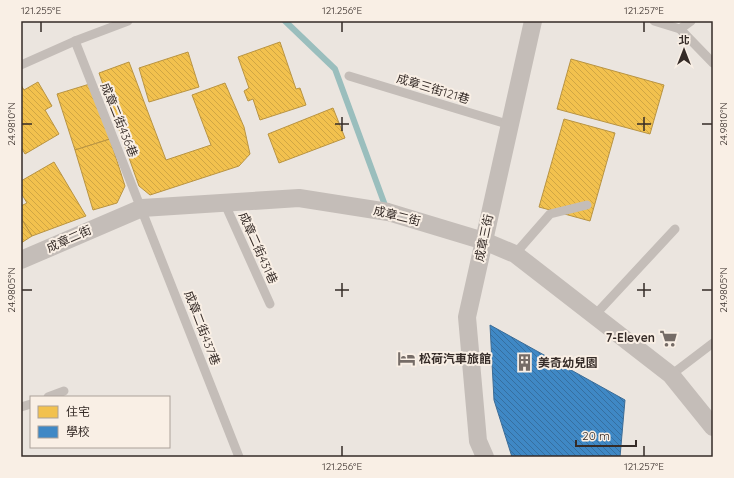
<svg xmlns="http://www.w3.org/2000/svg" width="734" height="478" viewBox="0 0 734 478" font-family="Quicksand,'Noto Sans TC',sans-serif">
<defs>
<pattern id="homes-back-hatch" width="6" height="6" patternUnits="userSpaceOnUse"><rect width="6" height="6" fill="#f2c14e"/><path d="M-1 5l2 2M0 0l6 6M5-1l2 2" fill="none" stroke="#d0a644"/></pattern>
<pattern id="schools-back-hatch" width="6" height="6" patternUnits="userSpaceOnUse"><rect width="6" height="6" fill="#3f88c5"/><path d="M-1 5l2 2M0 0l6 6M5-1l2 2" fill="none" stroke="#366fa0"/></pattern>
</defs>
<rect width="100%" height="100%" fill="#ebe5df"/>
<g fill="url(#homes-back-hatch)" stroke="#b99442">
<path d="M280 42 296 89 300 88 306 105 260 120 253 99 248 101 244 91 249 88 238 57Z"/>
<path d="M188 52 199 87 149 102 139 68Z"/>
<path d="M571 59 664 85 650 134 557 109Z"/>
<path d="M129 62 166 160 211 145 192 95 225 83 244 127 250 154 239 166 150 195 139 186 99 73Z"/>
<path d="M38 82 52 106 45 110 59 134 25 154 21 147V85L24 90Z"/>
<path d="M93 83 110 139 75 150 57 94Z"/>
<path d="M333 108 345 138 279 163 268 134Z"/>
<path d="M564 119 615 133 590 221 539 207Z"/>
<path d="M110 139 125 186 117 203 93 210 75 150Z"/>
<path d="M54 162 86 216 32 236 21 218V206L27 203 21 193V181Z"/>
<path d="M21 218 32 236 21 243Z"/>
</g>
<path fill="url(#schools-back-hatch)" stroke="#3c6c96" d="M490 325 625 400 620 457H512L494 400Z"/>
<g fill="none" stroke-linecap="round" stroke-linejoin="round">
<path stroke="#9abebd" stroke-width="6" d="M285 21 335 69 386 208"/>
<g stroke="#c4bdb8" stroke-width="9">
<path d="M654 21 680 29 713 63"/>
<path d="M680 29 691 21"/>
<path d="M75 41 239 457"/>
<path d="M21 65 75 41 128 21"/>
<path d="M349 76 510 125"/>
<path d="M224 202 270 304"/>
<path d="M515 254 550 214 587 205"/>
<path d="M595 315 675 229"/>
<path d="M671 375 713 343"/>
<path d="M48 397 64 391"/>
<path d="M21 407 31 404"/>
</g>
<g stroke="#c4bdb8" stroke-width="18">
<path d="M21 260 142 208 299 198 388 212 484 241 515 254 671 375 713 427"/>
<path d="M485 457 478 441 467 317 533 21"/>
</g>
</g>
<path fill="none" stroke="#352b27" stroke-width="1.5" d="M41 22V32M342 22V32M644 22V32M342 117V131M644 117V131M22 124H32M335 124H349M637 124H651M702 124H712M342 283V297M644 283V297M22 290H32M335 290H349M637 290H651M702 290H712M342 446V456M644 446V456"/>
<defs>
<symbol id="supermarket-bare" viewBox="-9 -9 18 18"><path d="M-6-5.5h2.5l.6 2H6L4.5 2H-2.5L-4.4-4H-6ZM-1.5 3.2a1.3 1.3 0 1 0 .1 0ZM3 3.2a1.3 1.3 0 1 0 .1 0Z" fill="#756c67" stroke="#f9efe5" stroke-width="2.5" paint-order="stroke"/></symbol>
<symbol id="hotel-bare" viewBox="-9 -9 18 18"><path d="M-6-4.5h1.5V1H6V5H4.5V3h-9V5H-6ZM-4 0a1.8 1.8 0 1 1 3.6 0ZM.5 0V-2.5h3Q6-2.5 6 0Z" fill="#756c67" stroke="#f9efe5" stroke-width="2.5" paint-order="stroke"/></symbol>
<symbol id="building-bare" viewBox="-9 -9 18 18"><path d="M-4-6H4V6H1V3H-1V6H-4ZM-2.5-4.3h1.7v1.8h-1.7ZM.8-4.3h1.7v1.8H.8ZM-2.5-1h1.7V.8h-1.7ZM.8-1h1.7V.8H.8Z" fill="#756c67" stroke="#f9efe5" stroke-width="2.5" paint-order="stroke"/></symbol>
</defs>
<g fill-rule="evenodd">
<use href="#supermarket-bare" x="656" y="326" width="25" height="25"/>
<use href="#hotel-bare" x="394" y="346" width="25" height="25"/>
<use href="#building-bare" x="512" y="350" width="25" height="25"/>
</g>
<g text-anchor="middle" stroke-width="4" stroke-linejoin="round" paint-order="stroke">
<g font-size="12" fill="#352b27" stroke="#f9efe5">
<text transform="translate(433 89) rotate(17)" y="4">成章三街121巷</text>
<text transform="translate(119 120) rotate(68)" y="4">成章二街436巷</text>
<text transform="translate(397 216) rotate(14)" y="4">成章二街</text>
<text transform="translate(484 238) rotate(-78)" y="4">成章三街</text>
<text transform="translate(69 239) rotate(-24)" y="4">成章二街</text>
<text transform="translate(258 248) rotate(66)" y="4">成章二街431巷</text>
<text transform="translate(202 328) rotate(69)" y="4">成章二街437巷</text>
</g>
<g font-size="12" font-weight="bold" fill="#352b27" stroke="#f9efe5" text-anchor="start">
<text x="655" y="342" text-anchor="end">7-Eleven</text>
<text x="419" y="363">松荷汽車旅館</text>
<text x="538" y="367">美奇幼兒園</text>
</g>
</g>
<rect width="734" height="478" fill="none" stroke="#f9efe5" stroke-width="44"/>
<rect x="30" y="396" width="140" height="52" fill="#f9efe5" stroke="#aba199"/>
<rect x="38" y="406" width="20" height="12" fill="#f2c14e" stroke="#aba199"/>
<text x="66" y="416" font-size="12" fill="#352b27">住宅</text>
<rect x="38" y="426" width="20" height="12" fill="#3f88c5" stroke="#aba199"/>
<text x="66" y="436" font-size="12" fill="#352b27">學校</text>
<g transform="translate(684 50)" stroke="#f9efe5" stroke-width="3" paint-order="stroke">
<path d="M0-3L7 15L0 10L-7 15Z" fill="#352b27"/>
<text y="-6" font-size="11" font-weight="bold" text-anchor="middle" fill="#352b27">北</text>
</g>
<path d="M576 440v6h60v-6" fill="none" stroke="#352b27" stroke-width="2"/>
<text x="582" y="440" font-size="12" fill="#352b27" stroke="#f9efe5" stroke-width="3" paint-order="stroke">20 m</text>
<rect x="22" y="22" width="690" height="434" fill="none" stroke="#352b27" stroke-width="1.5"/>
<g font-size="10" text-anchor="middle" fill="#352b27">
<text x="41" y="14">121.255°E</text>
<text x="342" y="14">121.256°E</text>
<text x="644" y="14">121.257°E</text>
<text transform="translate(11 124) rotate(-90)" y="4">24.9810°N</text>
<text transform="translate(723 124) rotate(-90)" y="4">24.9810°N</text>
<text transform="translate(11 290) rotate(-90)" y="4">24.9805°N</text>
<text transform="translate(723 290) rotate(-90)" y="4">24.9805°N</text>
<text x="342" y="470">121.256°E</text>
<text x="644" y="470">121.257°E</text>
</g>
</svg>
